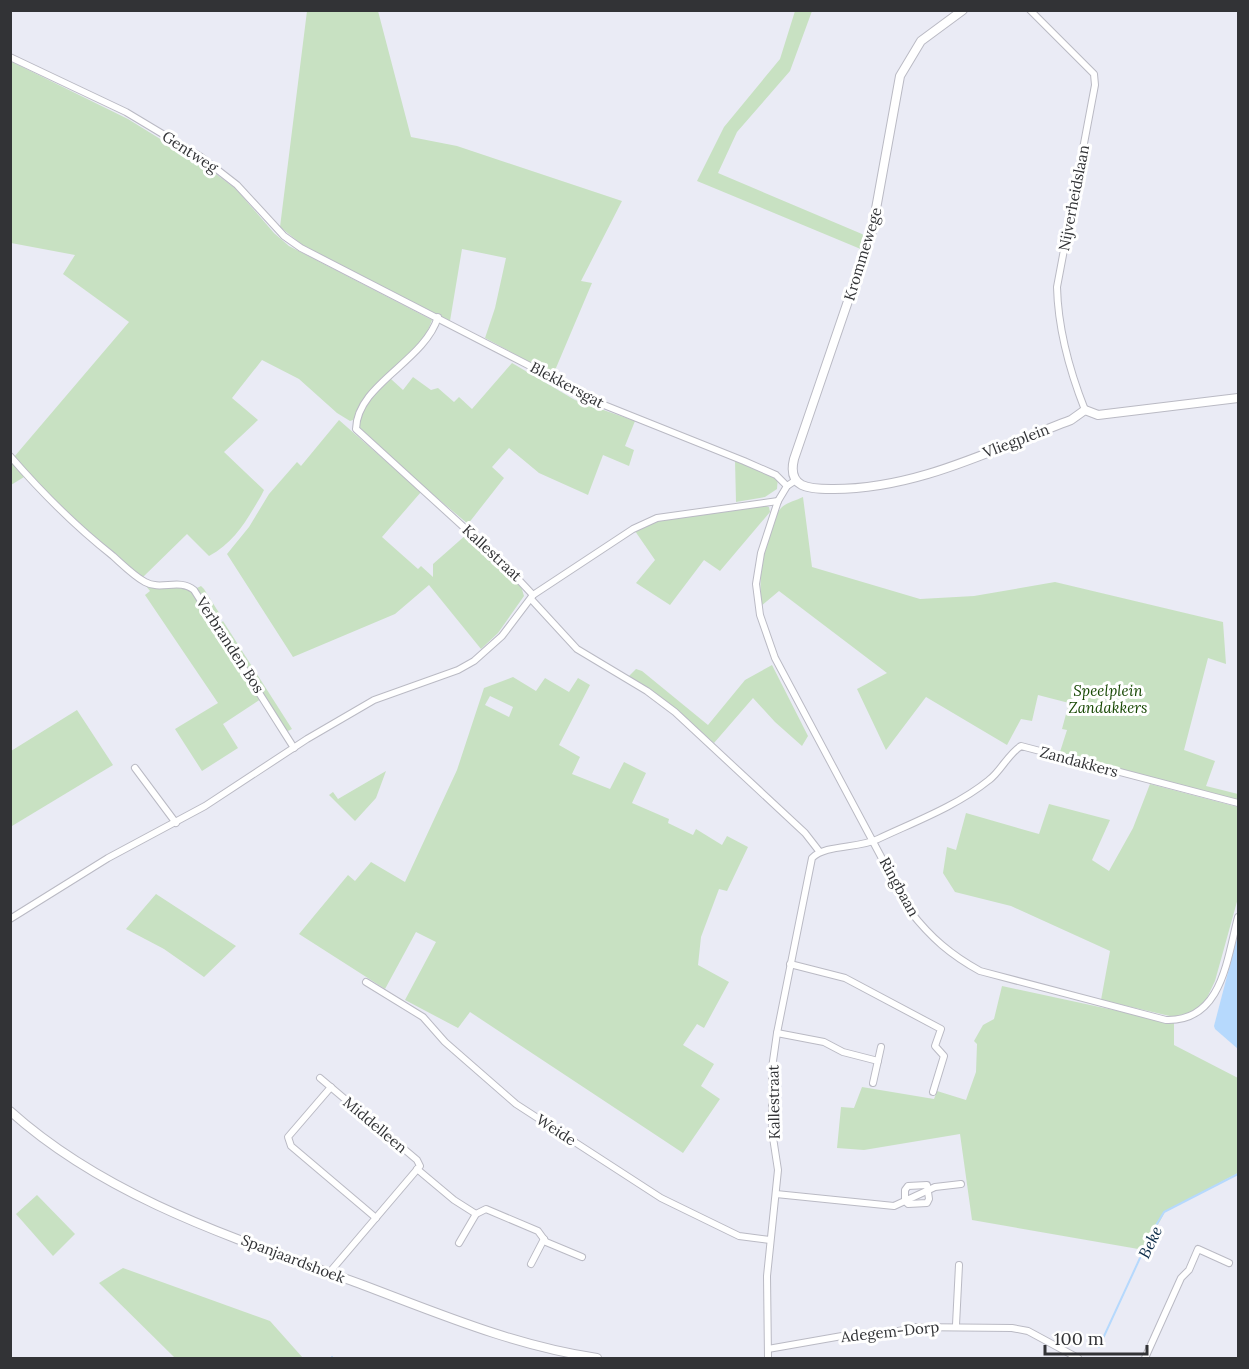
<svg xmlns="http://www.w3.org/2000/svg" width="1249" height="1369" viewBox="0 0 1249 1369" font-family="Lora,serif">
<rect width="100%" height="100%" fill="#eaebf5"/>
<g fill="#c8e1c2" fill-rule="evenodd">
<path d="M307 11H378L411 137 457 146 622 201 581 281 592 283 553 375 485 338 495 308 506 258 462 249 450 321 305 247 280 227Z"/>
<path d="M795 11H812L790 71 737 132 718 173 862 234 867 238 863 250 697 181 724 127 780 59Z"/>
<path d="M10 61 128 119 212 171 236 189 274 233 289 246 432 320 425 338 371 391 353 420 350 421 337 413 299 379 262 360 232 398 258 420 224 452 264 490 261 496C246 521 235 542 209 556L187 534 142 578C97 540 52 503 14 457L129 322 63 274 75 255 11 243Z"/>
<path d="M512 363 575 400 635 421 625 446 634 450 629 466 603 455 588 495 539 473 509 448 492 467 504 478 468 524 366 438 360 430C356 410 378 391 391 379L403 390 413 377 431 390 438 388 454 402 459 397 472 409Z"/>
<path d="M339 420 421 492 382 537 418 569 421 566 433 577V564L467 534 521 586 524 596 498 633 481 649 429 585 395 614 293 657 227 554 249 527 269 494 297 462 301 466Z"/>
<path d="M10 460 24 477 11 485H10Z"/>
<path d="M735 460 778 477 777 489 765 497 736 502Z"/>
<path d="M803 497 812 567 920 599 974 596 1055 582 1223 622 1226 664 1208 658 1184 750 1215 761 1206 786 1238 794V801L1059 755 1067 730 1062 729 1069 703 1038 695 1032 721 1021 719 1007 745 926 697 886 750 857 689 887 673 779 591 761 606C759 579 762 527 782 507 788 502 797 500 803 497Z"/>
<path d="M764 505 769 507 770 512 720 571 704 560 670 605 636 583 655 560 635 531 658 521Z"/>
<path d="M183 585 193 593 261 699 223 724 238 748 202 771 175 729 218 703 145 595 150 591 146 586Z"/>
<path d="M201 586 204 589 221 616 215 619 195 589Z"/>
<path d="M223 621 292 729 288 731 284 729 218 625Z"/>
<path d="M772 665 808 736 802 746 775 722 753 698 714 743 673 707 629 676 636 669 642 671 708 725 745 680Z"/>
<path d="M513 677 536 691 545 678 569 692 578 678 590 685 559 745 580 757 572 774 610 789 624 762 646 773 632 803 669 819 668 823 693 835 696 829 722 845 727 836 748 847 727 891 719 889 701 937 698 965 729 982 704 1028 697 1024 683 1045 714 1064 701 1086 720 1099 683 1153 470 1012 458 1028 405 1000 436 942 416 932 385 989 299 934 348 875 355 881 371 862 405 882 457 770 484 688ZM490 696 513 707 509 717 485 705Z"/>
<path d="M77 710 113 765 12 826 11 751Z"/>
<path d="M386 771 376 798 355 821 329 795 333 792 338 799Z"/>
<path d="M1150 784 1238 807V898L1215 981 1205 1002 1192 1012 1174 1017 1101 1000 1110 951 1011 906 955 892 943 873 947 847 956 850 966 813 1039 834 1049 804 1110 820 1092 860 1109 871 1133 828Z"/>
<path d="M156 894 236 946 204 977 164 949 126 929Z"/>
<path d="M1002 986 1174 1023V1045L1238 1078V1173L1165 1212 1144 1250 972 1220 960 1134 864 1150 837 1148 841 1107 854 1108 862 1087 934 1099 937 1091 966 1100 976 1072 977 1044 974 1041 983 1025 994 1019Z"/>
<path d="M37 1195 75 1234 53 1256 16 1214Z"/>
<path d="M123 1268 270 1321 303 1358H175L99 1283Z"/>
</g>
<path fill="#b6d9fd" d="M1238 934V1049L1215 1029 1214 1026Z"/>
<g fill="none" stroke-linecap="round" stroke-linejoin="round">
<g stroke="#b6d9fd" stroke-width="2">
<path d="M1099 1347 1152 1232 1164 1212 1238 1174"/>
<path d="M332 1357V1358"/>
</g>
<defs>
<g id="street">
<path d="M1030 10 1094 74 1095 85 1057 287C1058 328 1070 372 1085 410"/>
<path d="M10 57 126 112 201 157 237 185 284 236 301 248 530 366 574 393 744 461 776 475 787 486"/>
<path d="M438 317C424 362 357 384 356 429L502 562 533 595"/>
<path d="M10 456C42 493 75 526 113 556 123 565 134 576 145 582 161 591 179 578 194 590L294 748"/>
<path d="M796 480 787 486 778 501 761 553 756 584 760 615 775 658 910 911C931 938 951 955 980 971L1166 1020C1222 1022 1227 959 1238 917"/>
<path d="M531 599 577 649 647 691 675 712 805 833 819 851"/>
<path d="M135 768 176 823"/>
<path d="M10 919 108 858 205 806 307 739 374 700 458 670 474 661 502 636 533 595 633 529 657 518 778 501"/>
<path d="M790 964 845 978 941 1029 935 1046 944 1056 933 1092"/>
<path d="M366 982 423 1017 445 1042 516 1104 661 1198 739 1236 770 1240"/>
<path d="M777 1033 824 1042 843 1052 878 1061"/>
<path d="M320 1078 417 1160 420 1166 329 1273"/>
<path d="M873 1083 881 1047"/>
<path d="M331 1087 288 1137 291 1146 376 1218"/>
<path d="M417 1169 454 1200 476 1214 486 1209 538 1231 546 1242 582 1257"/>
<path d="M927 1185 929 1199 927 1203 908 1204 905 1201V1190L908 1186Z"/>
<path d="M776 1194 894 1206 935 1187 961 1184"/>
<path d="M459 1243 476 1214"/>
<path d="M531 1264 544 1239"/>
<path d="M956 1325 959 1265"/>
<path d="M768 1349 842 1336 849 1338 905 1330 910 1327 1012 1328 1028 1331 1078 1358"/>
<path d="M768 1358 767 1276 778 1170 772 1131V1068L777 1033 812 858C826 844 858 849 878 839 914 822 957 806 989 780 1001 771 1008 754 1021 746L1238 803"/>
<path d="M1145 1358 1181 1278 1189 1270 1198 1249 1229 1263"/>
</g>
<g id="secondary">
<path d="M963 10 921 41 900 76 872 231 794 459C787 488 809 489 831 489 916 490 993 449 1071 420L1085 410 1098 415 1238 398"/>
<path d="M10 1111C109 1200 240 1240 363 1285 440 1314 515 1346 597 1358"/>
</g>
</defs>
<use href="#street" stroke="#babac4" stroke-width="8"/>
<use href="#secondary" stroke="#babac4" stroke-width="10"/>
<use href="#street" stroke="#fff" stroke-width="6"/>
<use href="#secondary" stroke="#fff" stroke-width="8"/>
</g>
<g text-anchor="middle" stroke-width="6" stroke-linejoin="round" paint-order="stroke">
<g font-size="15" fill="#323336" stroke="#fff">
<text transform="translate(190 152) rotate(33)" y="5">Gentweg</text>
<text transform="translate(1074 198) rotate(-79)" y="5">Nijverheidslaan</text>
<text transform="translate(863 254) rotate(-73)" y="5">Krommewege</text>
<text transform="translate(567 385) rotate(28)" y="5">Blekkersgat</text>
<text transform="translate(1016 441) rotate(-21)" y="5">Vliegplein</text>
<text transform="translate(492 553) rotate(43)" y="5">Kallestraat</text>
<text transform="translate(230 645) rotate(57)" y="5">Verbranden Bos</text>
<text transform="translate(1079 762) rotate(15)" y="5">Zandakkers</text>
<text transform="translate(899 887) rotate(61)" y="5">Ringbaan</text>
<text transform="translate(774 1102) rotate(-91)" y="5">Kallestraat</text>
<text transform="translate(375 1125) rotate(40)" y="5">Middelleen</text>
<text transform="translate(556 1130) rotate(33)" y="5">Weide</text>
<text transform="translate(293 1259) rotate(21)" y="5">Spanjaardshoek</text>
<text transform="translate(890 1332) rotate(-6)" y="5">Adegem-Dorp</text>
</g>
<g font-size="15" font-style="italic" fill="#164702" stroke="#fff">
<text x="1108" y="696">Speelplein<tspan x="1108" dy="17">Zandakkers</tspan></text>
</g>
<g font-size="16" font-style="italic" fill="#0b2b48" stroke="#fff">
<text transform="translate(1150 1242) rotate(-64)" y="6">Beke</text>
</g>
</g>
<rect width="1249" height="1369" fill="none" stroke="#323336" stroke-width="24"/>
<path d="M1045 1345v9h102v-9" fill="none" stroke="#323336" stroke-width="3"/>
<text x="1054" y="1345" font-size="18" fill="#323336" stroke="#ffffff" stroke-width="4.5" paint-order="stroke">100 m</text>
</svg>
